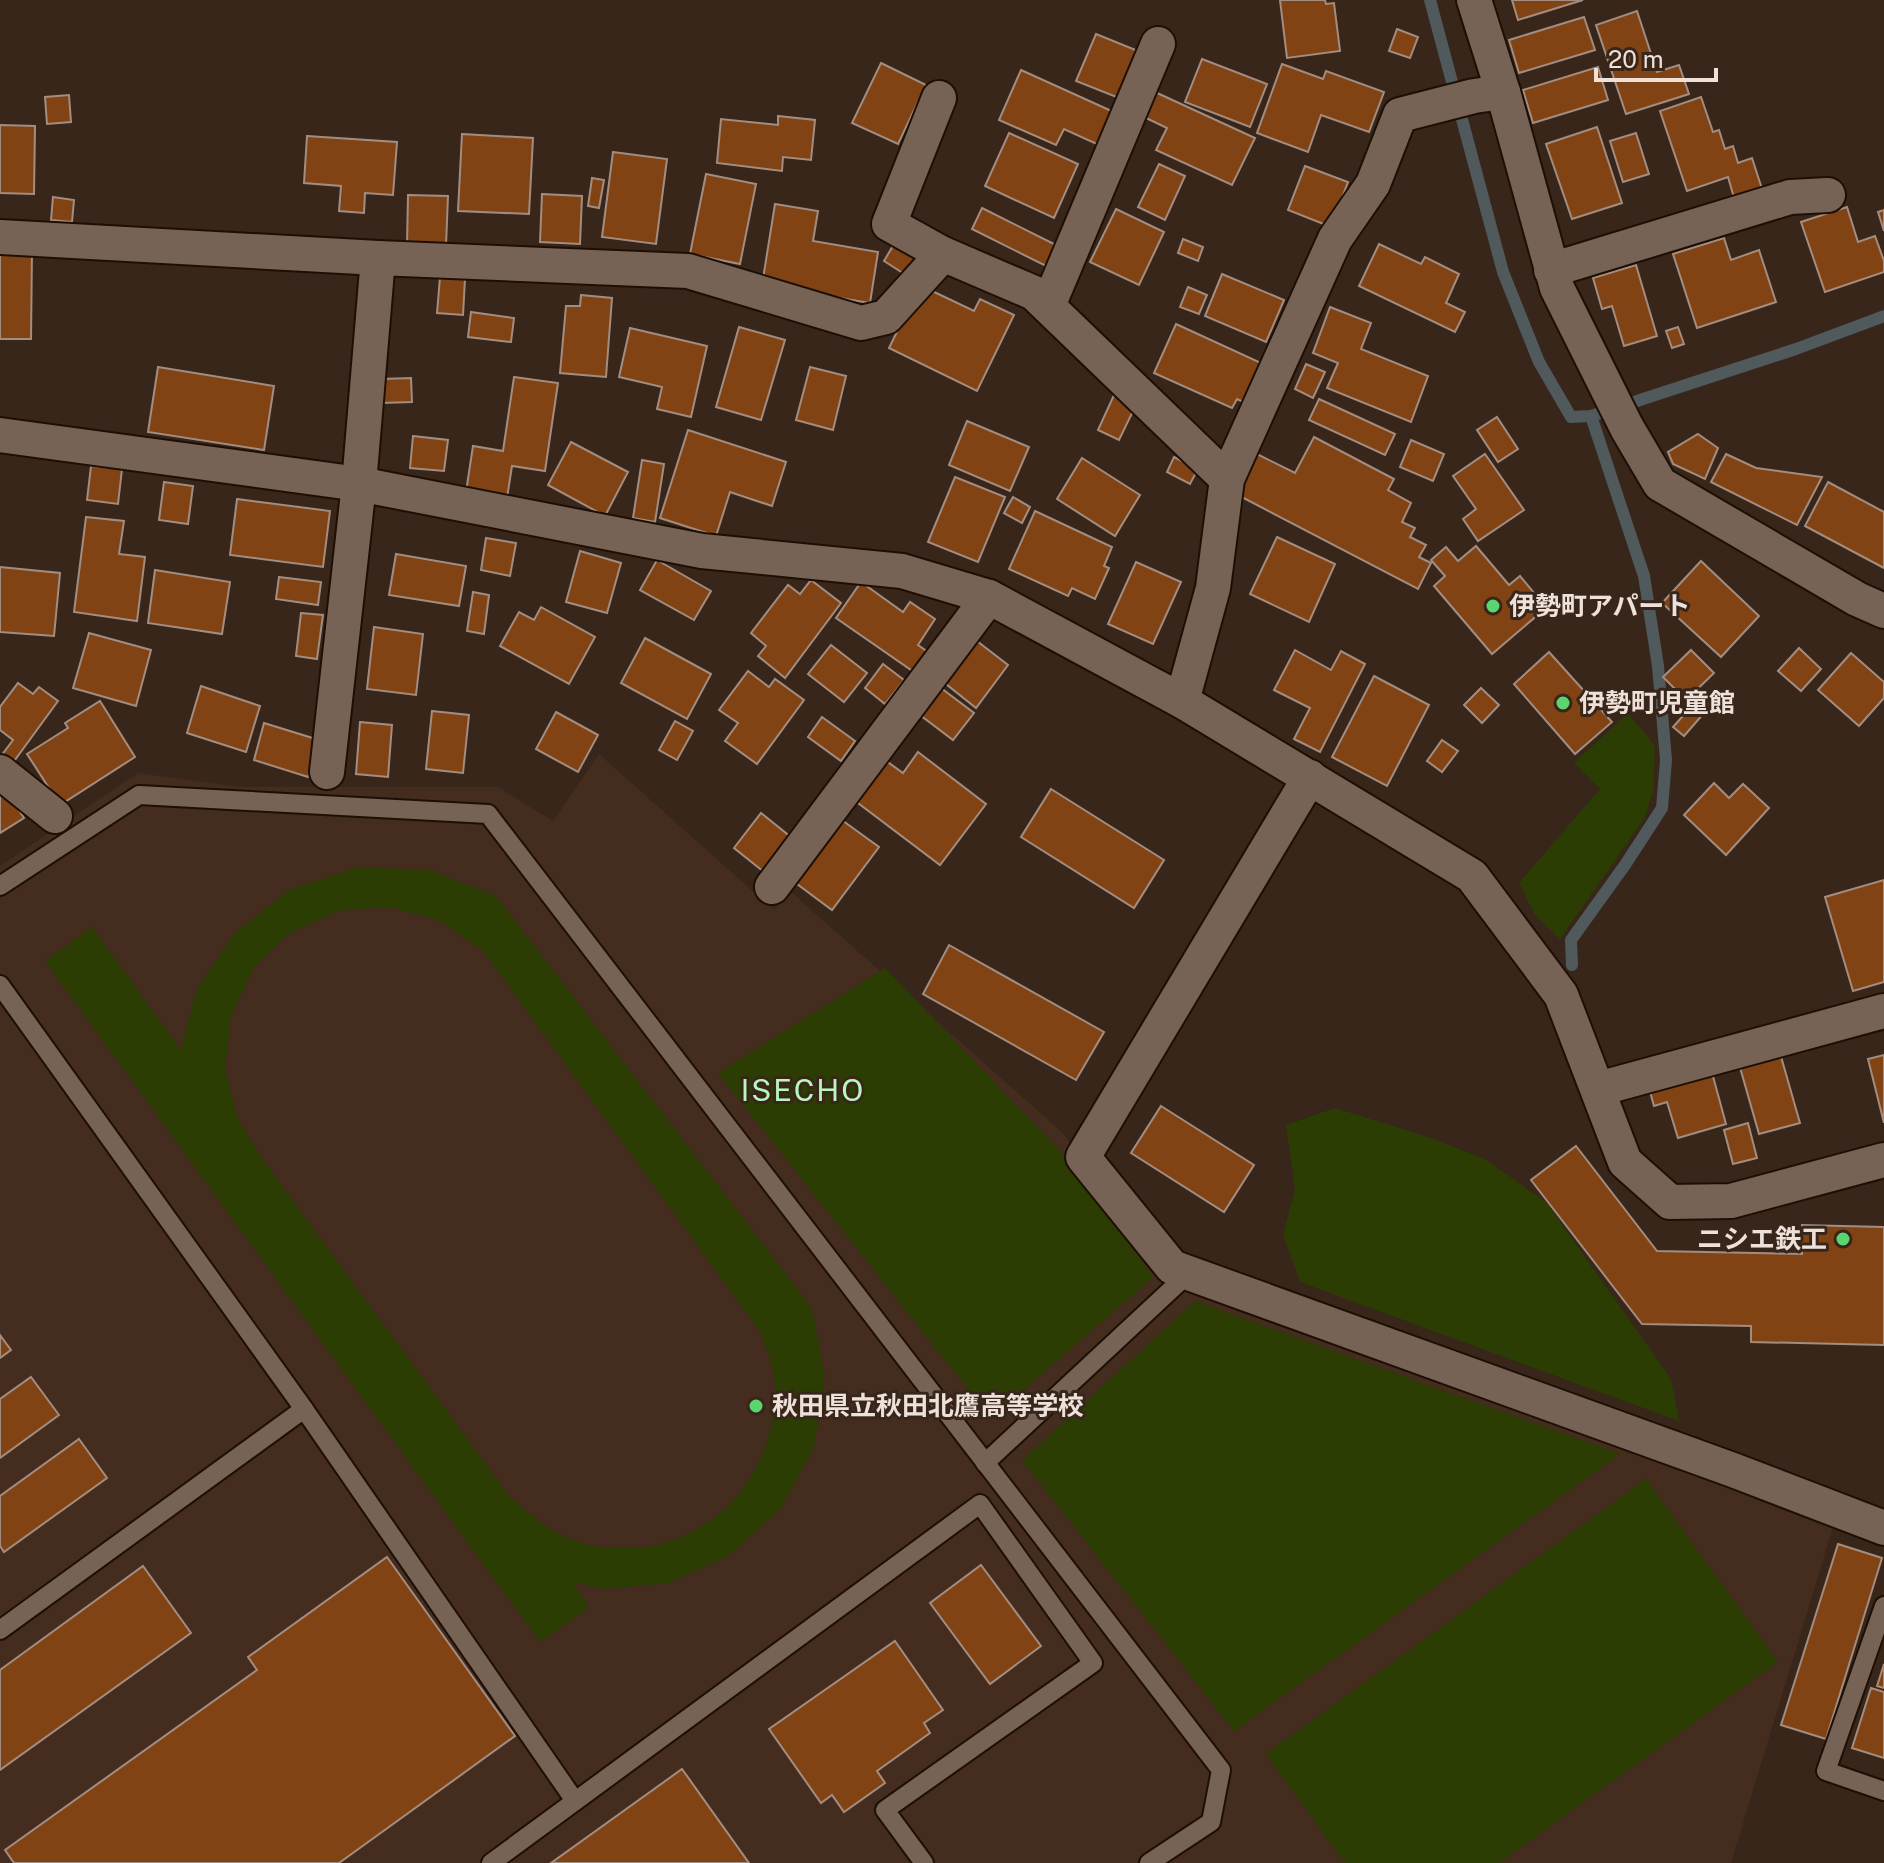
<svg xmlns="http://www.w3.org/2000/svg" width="1884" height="1863" viewBox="0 0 1884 1863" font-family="'Public Sans','Noto Sans JP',sans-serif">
<rect width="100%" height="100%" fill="#38261b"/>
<path fill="#442c1e" d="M599 754 774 910 791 892 1064 1134 1163 1277 1834 1524 1731 1863H0V866L138 773 239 787H498L553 821Z"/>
<g fill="#2b3d03" fill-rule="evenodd">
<path d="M1628 713 1655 746 1653 792 1644 819 1560 939 1535 915 1519 883 1600 789 1574 763Z"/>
<path d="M359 867 430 870 496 896 812 1308 825 1377 814 1447 780 1510 727 1557 668 1583 603 1589 572 1582 589 1607 540 1642 45 961 92 927 181 1050 196 991 235 932 291 889ZM390 907 441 921 483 951 761 1333C766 1349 775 1369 775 1386 777 1490 690 1568 586 1544 555 1537 532 1516 509 1496L261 1157 238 1119 225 1068 231 1016 253 969 290 933 338 911Z"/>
<path d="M885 968 1064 1155 1153 1277 991 1418 718 1073Z"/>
<path d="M1335 1108 1422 1135 1485 1159 1547 1203 1671 1379 1679 1421 1300 1282 1283 1235 1295 1189 1286 1125Z"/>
<path d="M1195 1301 1620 1454 1234 1731 1022 1460Z"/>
<path d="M1646 1479 1778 1662 1499 1863H1345L1266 1754Z"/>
</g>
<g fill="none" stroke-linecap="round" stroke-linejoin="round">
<g stroke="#50595b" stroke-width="12">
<path d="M1430 0 1503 272 1539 362 1571 417 1591 416 1796 349 1884 316"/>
<path d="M1572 965 1571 940 1625 865 1662 808 1666 760 1658 666 1644 576 1591 416"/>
</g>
</g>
<g fill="#814314" stroke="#a38d80" stroke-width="2">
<path d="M1280 0H1325L1326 4 1334 3 1340 51 1287 58Z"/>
<path d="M1512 0H1583L1518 20Z"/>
<path d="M1637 11 1657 72 1679 65 1689 94 1626 114 1596 25Z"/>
<path d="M1584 17 1595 50 1519 73 1509 40Z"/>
<path d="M1397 29 1418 37 1410 58 1389 51Z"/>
<path d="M1096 34 1143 53 1124 100 1076 81Z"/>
<path d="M1202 59 1267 84 1250 127 1185 102Z"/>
<path d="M881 63 926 85 898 144 852 123Z"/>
<path d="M1282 64 1323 79 1326 71 1384 92 1369 132 1321 115 1308 152 1257 133Z"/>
<path d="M1598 67 1608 100 1533 123 1523 90Z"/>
<path d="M1021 70 1116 113 1101 146 1064 129 1056 145 999 120Z"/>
<path d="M1155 92 1255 138 1232 185 1156 150 1167 128 1144 117Z"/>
<path d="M69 95 71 122 47 124 45 97Z"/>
<path d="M1701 97 1713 132 1719 130 1725 149 1733 146 1738 163 1752 158 1763 192 1735 201 1728 177 1687 191 1660 111Z"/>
<path d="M778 116 815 120 811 160 783 157 782 171 717 163 721 119 778 125Z"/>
<path d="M0 125 35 126 34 194 0 193Z"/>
<path d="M1597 127 1622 203 1572 219 1546 144Z"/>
<path d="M1009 133 1078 164 1054 218 985 186Z"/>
<path d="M1636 133 1649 174 1623 182 1610 141Z"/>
<path d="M462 134 533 138 529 214 458 211Z"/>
<path d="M307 136 397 142 393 195 365 193 364 213 339 211 341 186 304 183Z"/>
<path d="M613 152 667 159 656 244 602 237Z"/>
<path d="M1159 164 1185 176 1165 220 1138 207Z"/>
<path d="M1305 166 1348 182 1331 227 1288 210Z"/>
<path d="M706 174 756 184 740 264 690 254Z"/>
<path d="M592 178 604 180 599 208 588 206Z"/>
<path d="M542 194 582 196 580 244 540 242Z"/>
<path d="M408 195 448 196 446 246 407 245Z"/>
<path d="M53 197 74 200 72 222 51 220Z"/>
<path d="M775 204 818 211 813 241 878 252 870 303 762 285Z"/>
<path d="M1847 207 1858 242 1875 236 1884 261V272L1825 292 1801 222Z"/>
<path d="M982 208 1058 246 1048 267 972 229Z"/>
<path d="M1116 209 1164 232 1139 285 1090 262Z"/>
<path d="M1884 210V231L1878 212Z"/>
<path d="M1724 238 1731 260 1759 250 1776 302 1697 328 1673 254Z"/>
<path d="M897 239 923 256 909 277 884 261Z"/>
<path d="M1183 239 1203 247 1198 261 1178 253Z"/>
<path d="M1379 244 1421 264 1425 257 1459 274 1446 303 1465 312 1455 332 1359 286Z"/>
<path d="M0 248 32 249 31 339H0Z"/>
<path d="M1636 265 1657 336 1624 346 1612 306 1602 309 1593 278Z"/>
<path d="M1222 274 1284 300 1266 342 1205 316Z"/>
<path d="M440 277 465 279 463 315 437 313Z"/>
<path d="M1188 287 1207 295 1199 314 1180 307Z"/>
<path d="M930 290 974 311 980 299 1014 315 977 391 889 348 915 295 925 300Z"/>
<path d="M581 295 612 298 606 377 560 373 566 306H580Z"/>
<path d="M1330 307 1371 323 1361 349 1428 376 1411 422 1327 388 1338 363 1313 353Z"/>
<path d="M471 312 514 318 511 342 468 337Z"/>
<path d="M1176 324 1272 368 1254 407 1237 399 1232 408 1154 373Z"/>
<path d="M739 327 785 340 761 420 716 407Z"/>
<path d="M1678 327 1684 344 1672 348 1666 331Z"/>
<path d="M630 328 707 346 691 417 657 409 662 387 619 377Z"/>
<path d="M1306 364 1325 372 1313 398 1295 389Z"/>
<path d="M158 367 274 386 264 450 148 432Z"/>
<path d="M810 367 846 376 833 430 796 420Z"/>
<path d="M514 377 558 383 545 471 512 466 507 498 466 492 473 446 503 451Z"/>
<path d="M411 378 412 402 381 403V379Z"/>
<path d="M1114 395 1136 405 1119 440 1098 430Z"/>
<path d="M1319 399 1395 434 1385 455 1309 420Z"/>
<path d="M1497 417 1518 449 1498 462 1477 430Z"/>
<path d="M967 421 1029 447 1010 491 949 465Z"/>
<path d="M688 430 786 462 772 506 730 492 716 536 660 518Z"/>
<path d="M1698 434 1718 448 1705 479 1673 464 1668 452Z"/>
<path d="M413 436 448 440 444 471 410 468Z"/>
<path d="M1314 437 1394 479 1388 490 1411 503 1402 522 1415 528 1410 537 1426 545 1419 557 1431 563 1418 589 1234 493 1255 453 1295 473Z"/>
<path d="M1411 440 1444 454 1433 481 1400 467Z"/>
<path d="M571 442 628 472 605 516 548 485Z"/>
<path d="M1485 454 1524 510 1478 541 1463 519 1476 509 1453 476Z"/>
<path d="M1726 454 1756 468 1822 477 1797 525 1711 482Z"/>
<path d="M1174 457 1198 469 1190 484 1167 472Z"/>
<path d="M1082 458 1140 495 1115 536 1057 499Z"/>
<path d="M642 460 664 464 655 522 633 518Z"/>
<path d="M91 466 122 469 118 504 87 500Z"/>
<path d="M955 477 1005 497 978 562 928 542Z"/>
<path d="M164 482 193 486 188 524 159 520Z"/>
<path d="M1828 482 1884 512V568L1805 526Z"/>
<path d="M1013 497 1030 507 1022 523 1004 513Z"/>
<path d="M237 499 330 511 323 567 230 555Z"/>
<path d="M1035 511 1112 547 1104 566 1109 568 1095 599 1072 588 1068 596 1009 569Z"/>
<path d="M86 517 124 521 119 554 145 557 137 621 74 612Z"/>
<path d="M1277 537 1335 564 1309 622 1250 594Z"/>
<path d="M486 538 516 543 510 576 481 570Z"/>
<path d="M1476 546 1509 585 1520 576 1535 594 1529 599 1540 613 1492 654 1434 586 1445 576 1431 560 1446 547 1458 561Z"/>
<path d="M580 551 621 563 607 613 566 602Z"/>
<path d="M396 554 466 566 459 606 389 595Z"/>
<path d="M657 560 711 591 694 620 640 590Z"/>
<path d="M1701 561 1759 616 1721 657 1662 603Z"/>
<path d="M1136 562 1181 582 1153 644 1108 624Z"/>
<path d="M0 567 60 573 54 636 0 632Z"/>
<path d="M155 570 230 582 222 634 148 623Z"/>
<path d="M279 577 321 582 318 605 276 599Z"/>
<path d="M811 580 841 603 785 678 758 656 766 646 751 633 788 585 800 594Z"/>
<path d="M861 582 903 612 910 602 935 619 918 645 928 652 914 672 836 618Z"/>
<path d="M473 592 489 595 484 634 467 631Z"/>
<path d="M541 607 595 637 569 684 500 646 519 612 534 620Z"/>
<path d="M301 613 323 615 317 659 296 656Z"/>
<path d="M374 627 423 634 416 695 367 689Z"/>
<path d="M89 633 151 650 136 706 73 688Z"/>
<path d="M645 638 711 674 687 719 621 683Z"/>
<path d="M973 638 1008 665 976 708 941 680Z"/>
<path d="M831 645 867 673 844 702 808 674Z"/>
<path d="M1799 648 1821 669 1801 691 1778 671Z"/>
<path d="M1295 650 1331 670 1341 651 1365 664 1320 752 1294 739 1310 708 1274 690Z"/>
<path d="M1691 650 1714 673 1686 700 1663 677Z"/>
<path d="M1549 652 1612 722 1575 754 1514 684Z"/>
<path d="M1851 653 1884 682V698L1859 726 1818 690Z"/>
<path d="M883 664 904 680 885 704 865 688Z"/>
<path d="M748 671 769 687 775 679 804 700 757 764 725 741 738 723 719 710Z"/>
<path d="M1374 676 1429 705 1387 786 1332 757Z"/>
<path d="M18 683 33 694 39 687 58 701 12 764 1 756 13 740 0 730V707Z"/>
<path d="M201 686 260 706 246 752 187 733Z"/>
<path d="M941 688 974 713 953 740 920 715Z"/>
<path d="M1481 688 1499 705 1482 723 1464 705Z"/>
<path d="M1701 696 1711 705 1684 736 1673 727Z"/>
<path d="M100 701 135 757 60 805 27 754 68 728 65 723Z"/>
<path d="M432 711 469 715 463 773 426 769Z"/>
<path d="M556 712 598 735 578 772 536 749Z"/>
<path d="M822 717 855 741 841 761 808 737Z"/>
<path d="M675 721 693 731 677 760 659 750Z"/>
<path d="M360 722 392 725 388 777 356 774Z"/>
<path d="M264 723 319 740 308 777 254 760Z"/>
<path d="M1442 740 1458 751 1442 772 1427 761Z"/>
<path d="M918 752 986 804 940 865 854 800 885 760 903 773Z"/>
<path d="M0 781 24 818 0 833Z"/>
<path d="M1714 783 1729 798 1743 784 1769 808 1726 855 1684 815Z"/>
<path d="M1051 789 1164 860 1134 908 1021 837Z"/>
<path d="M761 813 792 838 764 872 734 848Z"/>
<path d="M839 818 879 847 832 910 793 881Z"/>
<path d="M1884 880V982L1853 991 1825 897Z"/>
<path d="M949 945 1104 1032 1076 1080 923 994Z"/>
<path d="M1780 1053 1800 1123 1759 1134 1739 1064Z"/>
<path d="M1884 1055V1123L1868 1059Z"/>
<path d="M1711 1069 1726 1124 1678 1138 1667 1102 1654 1106 1649 1088Z"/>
<path d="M1161 1106 1254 1165 1224 1212 1131 1153Z"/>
<path d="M1748 1123 1757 1158 1733 1164 1724 1130Z"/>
<path d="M1576 1146 1657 1251 1802 1254V1225L1884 1227V1345L1751 1342V1326L1642 1324 1531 1180Z"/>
<path d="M0 1335 11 1350 0 1358Z"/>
<path d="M31 1377 59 1415 0 1458V1399Z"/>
<path d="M79 1439 107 1478 4 1552 0 1546V1496Z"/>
<path d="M1838 1544 1882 1558 1826 1739 1781 1725Z"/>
<path d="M387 1557 515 1736 339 1863H14L5 1850 257 1670 248 1657Z"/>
<path d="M981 1565 1041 1646 990 1684 930 1603Z"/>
<path d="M143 1566 191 1633 0 1770V1670Z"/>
<path d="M895 1641 943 1710 924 1723 930 1733 877 1771 885 1783 844 1812 832 1795 821 1803 769 1729Z"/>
<path d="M1884 1664V1688L1877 1686Z"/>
<path d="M1871 1688 1884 1692V1758L1852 1748Z"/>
<path d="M682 1769 749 1863H551Z"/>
</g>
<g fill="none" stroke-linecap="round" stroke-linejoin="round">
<defs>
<g id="service">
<path d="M0 886 139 795 488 814 1221 1770 1211 1822 1149 1863"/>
<path d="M0 985 304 1409"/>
<path d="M985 1463 1189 1273"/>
<path d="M1884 1606 1826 1771 1884 1791"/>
<path d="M0 1630 304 1409 575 1801"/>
<path d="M491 1863 980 1504 1093 1663 885 1810 924 1863"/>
</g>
<g id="minor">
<path d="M1474 0 1503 92 1557 288 1627 428 1660 484 1857 599 1884 611"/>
<path d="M939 98 889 224 943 254"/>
<path d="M0 237 378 258 688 271 861 323 886 317 943 254 1034 293 1227 479"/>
<path d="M1551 270 1790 197 1828 195"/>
<path d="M1048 306 1158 44"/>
<path d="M0 435 359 484 702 551 902 571 989 597 1182 701 1213 588 1227 479 1335 239 1373 184 1400 115 1474 96 1503 92"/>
<path d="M1182 701 1472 876 1561 995 1625 1162 1670 1202 1731 1201 1884 1160"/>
<path d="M0 772 55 816"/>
<path d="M327 772 359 484 378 258"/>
<path d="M1310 777 1083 1157 1172 1267 1733 1470 1884 1528"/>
<path d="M772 887 989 597"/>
<path d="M1598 1089 1884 1011"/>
</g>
</defs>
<use href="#service" stroke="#1e0f05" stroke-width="22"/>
<use href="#minor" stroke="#1e0f05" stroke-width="38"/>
<use href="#service" stroke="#776356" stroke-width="18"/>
<use href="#minor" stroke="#776356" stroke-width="34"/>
</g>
<g fill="#5bd56e" stroke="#38261b" stroke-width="3">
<circle cx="1493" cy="606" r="8"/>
<circle cx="1563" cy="703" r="8"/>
<circle cx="1843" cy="1239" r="8"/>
<circle cx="756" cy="1406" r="8"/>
</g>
<g text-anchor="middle" stroke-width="6" stroke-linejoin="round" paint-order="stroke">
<g font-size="26" font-weight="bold" fill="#ede1da" stroke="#38261b" text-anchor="start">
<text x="1509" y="615">伊勢町アパート</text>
<text x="1579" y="712">伊勢町児童館</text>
<text x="1827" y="1248" text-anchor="end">ニシエ鉄工</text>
<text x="772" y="1415">秋田県立秋田北鷹高等学校</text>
</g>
<g font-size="30" letter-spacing="2" fill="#b8f6bd" stroke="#38261b">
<text x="803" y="1101">ISECHO</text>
</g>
</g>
<path d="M1596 68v12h120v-12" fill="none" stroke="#ede1da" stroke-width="4"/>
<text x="1608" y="68" font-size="24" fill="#ede1da" stroke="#38261b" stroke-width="6" paint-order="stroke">20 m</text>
</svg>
